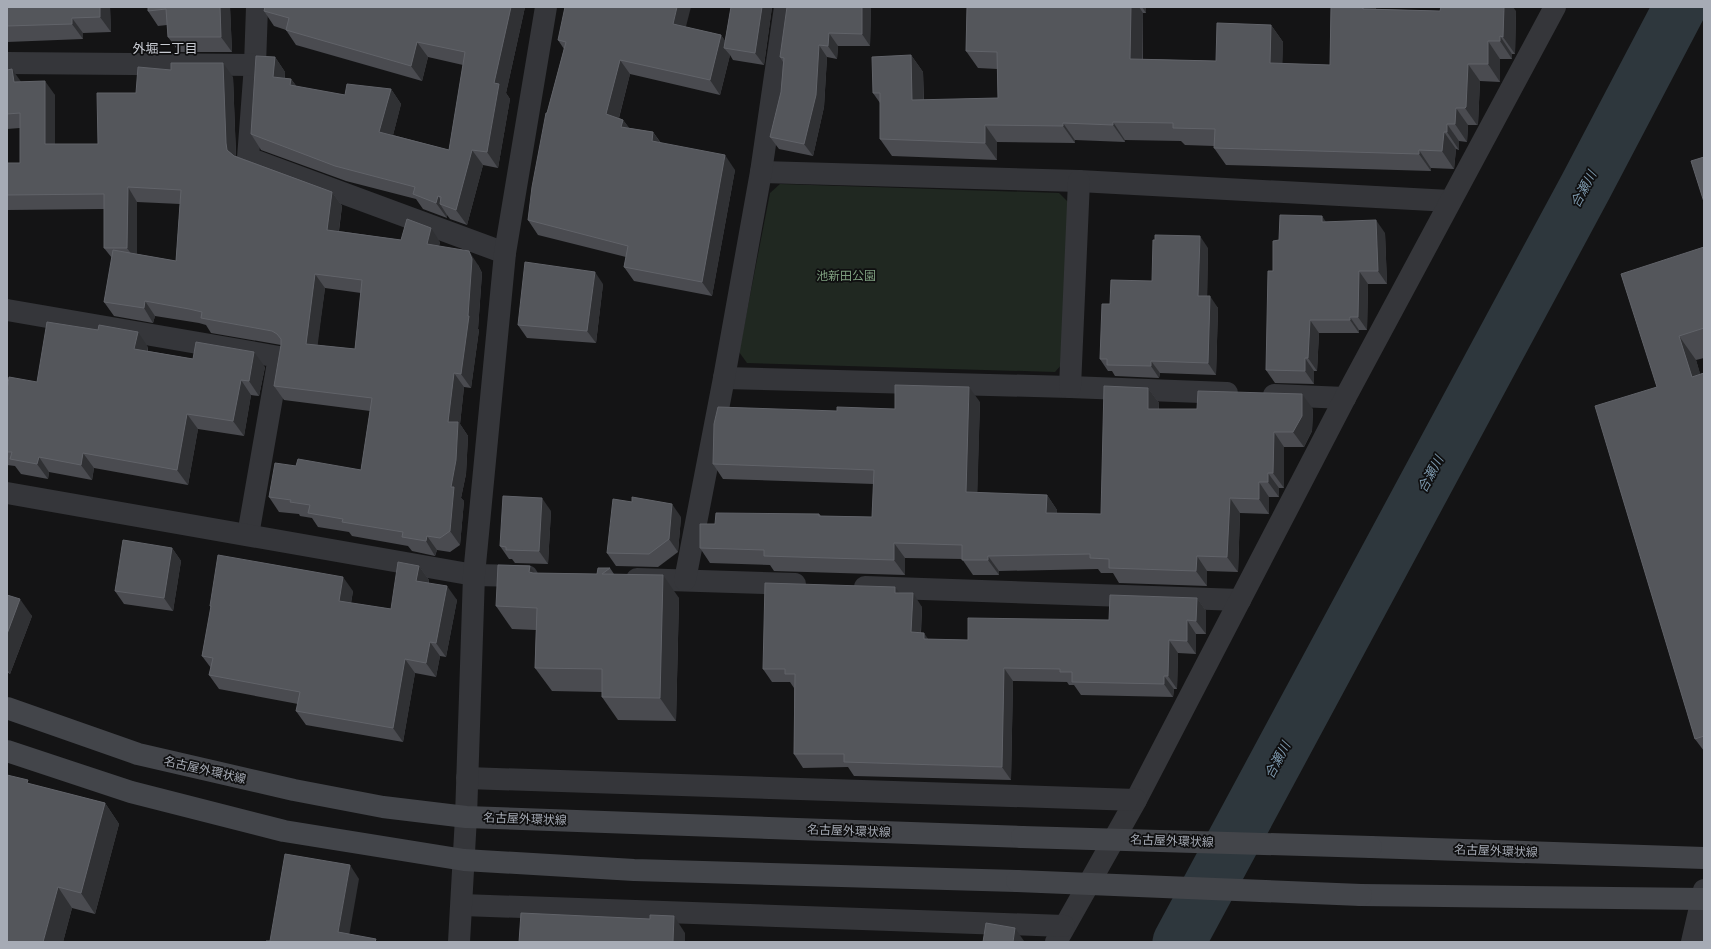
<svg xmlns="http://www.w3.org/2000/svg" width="1711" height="949" viewBox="0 0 1711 949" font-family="Montserrat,'Noto Sans JP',sans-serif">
<rect width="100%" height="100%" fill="#141415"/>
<path fill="#202821" d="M780 184 1059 193 1068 202 1064 362 1055 372 747 363 739 352 770 193Z"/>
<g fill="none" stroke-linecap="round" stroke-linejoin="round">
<path stroke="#2e373d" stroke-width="53" d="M1179 942 1586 186 1680 7"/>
<g stroke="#35363a" stroke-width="22">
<path d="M257 7 255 65 248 158 505 253"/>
<path d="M7 63 255 65"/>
<path d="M761 172 1079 181 1450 201"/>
<path d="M7 310 279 357 248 535"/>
<path d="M724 378 1070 387 1227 393"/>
<path d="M1070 387 1079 181"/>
<path d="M1274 395 1345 398"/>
<path d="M7 493 474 575 527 576"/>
<path d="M637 579 795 584"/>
<path d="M685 580 724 378 761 172 785 7"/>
<path d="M865 587 1240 600"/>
<path d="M1056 942 1136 800 1345 398 1555 7"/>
</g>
<g stroke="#35363a" stroke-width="22">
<path d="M467 778 1136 800"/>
<path d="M462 905 1064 926"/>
<path d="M459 942 466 817 474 575 505 253 546 7"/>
<path d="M1692 942 1704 890"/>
</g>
<g stroke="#43454a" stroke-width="22">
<path d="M7 708 138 754 294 790 383 807 466 817 1022 837"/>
<path d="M7 751 131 792 284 831 464 860 634 870 1017 881"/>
<path d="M1371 847 1704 858"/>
<path d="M1361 895 1704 899"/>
</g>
<g stroke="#43454a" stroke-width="22">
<path d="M1022 837 1371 847"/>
<path d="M1017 881 1361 895"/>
</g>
</g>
<g fill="#4a4b50" fill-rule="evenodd">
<path d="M7 7H110L111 32 83 33V39L7 42Z"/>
<path d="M148 7H230L232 52H179L168 37 167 25 158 26 148 11Z"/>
<path d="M265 7H525L506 93 510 99 498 168 483 165 467 225 450 219 447 215V218L423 209 416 199 346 181 261 150 251 134 275 57 285 72V78L291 79 297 87 345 95 391 89 401 104 393 135 449 150 463 65 428 57 422 81 296 45 286 30 274 26 264 11Z"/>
<path d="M731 7H772L764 65 733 60 730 55 720 95 630 74 619 118 623 120 629 128 653 132 661 143 735 170 712 296 634 281 624 267 626 257 538 235 528 220 547 113 564 49 558 40 686 27 721 35 725 41Z"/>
<path d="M871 7 870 46H838L837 59 827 57 824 107 813 156 779 149 770 137 781 92 783 62 780 57Z"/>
<path d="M967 7H1146V13H1143V59L1216 61 1271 25 1283 42 1282 64 1330 65 1331 7H1376V9L1440 11H1516L1515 54H1512V59H1500V82L1480 81 1478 124 1477 125H1468L1467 142 1459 141V150L1456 149 1454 169 1431 168V171L1226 165 1214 148V146L1185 145 1181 141 1125 140V142L1075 140V143L997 142V160L892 156 880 139V103L873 93 911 55 923 72 924 100 998 98 997 69 978 68 966 51Z"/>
<path d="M7 70 21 82 55 95V144H98L136 93 233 77 236 156 332 192 342 206 339 231 401 240 440 242 439 246 478 265 482 273 478 329 479 330 471 388 464 387 460 424 468 436 466 474 461 498 464 501 460 545 450 552 437 550 435 556 412 551 408 546 352 536 349 532 318 527 312 518 300 516 299 514 279 512 269 497 296 466 361 470 370 411 284 400 274 386 281 345 211 333 206 325 199 323 155 316 153 323 114 316 104 302 112 258 104 248V209L7 210V163H20V128L7 129ZM137 202 180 204 176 261 137 254ZM325 288 361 293 355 349 317 345Z"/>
<path d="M1322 216 1325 222 1385 233 1387 284H1368L1367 330H1359V333H1319L1317 371H1314V384L1275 383 1266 370 1273 271 1279 240Z"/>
<path d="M1704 247V358L1696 360 1700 374 1704 373V751L1695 739 1657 387Z"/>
<path d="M1208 248 1207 296 1218 308 1216 375 1160 373 1159 378 1115 376 1112 371H1108L1100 359 1110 304 1152 281Z"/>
<path d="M603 284 596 343 527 338 518 325Z"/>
<path d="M148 347V351L193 359 265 367 259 396 251 395 244 436 198 429 188 485 94 468 92 480 49 472 48 479 21 474 15 466 7 465V390L37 382Z"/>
<path d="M1148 388 1159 403V409H1313L1312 431 1304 447H1284V488H1279V497H1269V514L1240 513 1238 572 1207 571V586L1119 583 1113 573H1101L1098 569 999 571V575H973L962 559 905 558V575L774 571 770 565 710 563 700 548 715 524 819 514 821 516 872 517 874 484 723 479 713 464 837 411 895 409 980 402 977 493 1047 495 1057 510V513L1101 514Z"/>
<path d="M551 511 548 564 515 563 512 559H509L500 546Z"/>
<path d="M681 517 678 552 658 567 616 566 607 553Z"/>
<path d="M172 548 181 561 173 611 124 604 115 591Z"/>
<path d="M419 566 429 580V583L457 600 446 657 440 656 436 677 415 673 403 742 306 725 296 711 298 704 219 689 209 675 211 668 202 656 211 608 210 606 353 591 351 603 391 609Z"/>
<path d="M530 566 534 573 597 574 610 568 614 574 679 598 676 721 618 720 602 697V692L552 691 535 668 536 630 512 629 496 606Z"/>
<path d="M899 593 922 607 921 633 928 639 968 640 1109 620 1197 598 1206 611V634H1196V654L1178 653 1177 689H1174L1173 697 1081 695 1074 685H1069L1067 682 1013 681 1011 780 854 776 848 767 803 768 794 754V688L790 682H772L763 669Z"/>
<path d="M7 595 32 616 10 674 7 672Z"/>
<path d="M30 784 105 803 119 824 95 914 72 908 63 942Z"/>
</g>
<g fill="#303134">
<path d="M100 7H110L111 32 100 17Z"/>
<path d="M220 7H230L232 52 221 37Z"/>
<path d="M511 7H525L506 93 510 99 498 168 487 152 494 83Z"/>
<path d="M677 7H691L683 38 673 24Z"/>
<path d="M762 7H772L764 65 755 53Z"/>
<path d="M862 7H871L870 46 862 34Z"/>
<path d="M1131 7H1139L1143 13 1142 76 1130 59Z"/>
<path d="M1142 7H1146V13Z"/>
<path d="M1363 7H1376L1375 26 1363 9Z"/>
<path d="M1504 7H1513L1516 11 1515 54 1503 37Z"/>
<path d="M72 18 83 33V39L72 24Z"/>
<path d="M1271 25 1283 42 1282 81 1270 63Z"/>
<path d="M829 33 838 46 837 59 828 46Z"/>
<path d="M721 35 731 49 724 48 730 55 720 95 710 80Z"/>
<path d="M1500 36 1512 54V59L1500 41Z"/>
<path d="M1488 41 1500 59V82L1488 64Z"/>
<path d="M417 42 428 57 422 81 411 66Z"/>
<path d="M819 45 827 57 824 107 813 156 804 144Z"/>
<path d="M911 55 923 72 924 117 912 100Z"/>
<path d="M275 57 285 72 284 92 273 77Z"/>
<path d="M620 60 630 74 616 129 606 114Z"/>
<path d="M223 63 233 77 236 157 227 150 226 143Z"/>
<path d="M1468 64 1480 81 1478 124 1477 125 1465 108Z"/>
<path d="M12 69 22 83 14 82Z"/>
<path d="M291 79 302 94 290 85Z"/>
<path d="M45 81 55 95V158L45 144Z"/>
<path d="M391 89 401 104 390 147 379 132Z"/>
<path d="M1456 108 1468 125 1467 142 1455 124Z"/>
<path d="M623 120 634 134 621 127Z"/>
<path d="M1113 122 1125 140V142L1113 125Z"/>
<path d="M1063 123 1075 140V143L1063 126Z"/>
<path d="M1447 124 1459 141V150L1447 132Z"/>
<path d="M985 125 997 142V160L985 143Z"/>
<path d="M653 132 663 147 652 141Z"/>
<path d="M1444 132 1456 149 1454 169 1442 151Z"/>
<path d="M472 150 483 165 467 225 456 210Z"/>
<path d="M1419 150 1431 168V171L1419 154Z"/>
<path d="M725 155 735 170 712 296 702 282Z"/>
<path d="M128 187 137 202V262L127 248Z"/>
<path d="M332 192 342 206 337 244 327 230Z"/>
<path d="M438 196 445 206 440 204 447 215V218L436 203Z"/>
<path d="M1322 216 1331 229 1322 222Z"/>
<path d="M1376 220 1385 233 1387 284 1378 271Z"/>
<path d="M431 228 440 242 436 258 427 244Z"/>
<path d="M1200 236 1208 248 1207 308 1198 296Z"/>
<path d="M469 251 478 265 482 273 478 329 479 330 471 388 461 374 468 316Z"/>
<path d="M1359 271 1368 284 1367 330 1358 317Z"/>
<path d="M595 272 603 284 596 343 587 331Z"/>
<path d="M315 274 325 288 316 358 306 344Z"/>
<path d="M1210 296 1218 308 1216 375 1208 363Z"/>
<path d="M145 301 155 316 153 323 144 308Z"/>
<path d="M1350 317 1359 330V333L1350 320Z"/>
<path d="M1310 320 1319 333 1317 371 1308 358Z"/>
<path d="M138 332 148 347 145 364 134 349Z"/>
<path d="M1679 336 1696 360 1704 386 1692 377Z"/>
<path d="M254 352 265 367 259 396 249 381Z"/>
<path d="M1305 358 1314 371V384L1305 371Z"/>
<path d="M1151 361 1160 373 1159 378 1151 366Z"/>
<path d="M454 373 464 387 460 424 468 436 466 474 461 498 464 501 460 545 450 531 451 487 448 422Z"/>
<path d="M241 380 251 395 244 436 233 421Z"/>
<path d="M969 387 980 402 977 507 966 492Z"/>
<path d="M1148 388 1159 403 1158 424 1148 409Z"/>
<path d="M1302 394 1313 409 1312 431 1304 447 1293 432Z"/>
<path d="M187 414 198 429 188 485 177 470Z"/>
<path d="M1274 432 1284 447V488L1273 473Z"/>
<path d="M83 453 94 468 92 480 81 465Z"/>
<path d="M39 457 49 472 48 479 37 464Z"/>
<path d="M1268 473 1279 488V497L1268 482Z"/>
<path d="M1259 482 1269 497V514L1259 499Z"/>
<path d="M1047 495 1057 510 1056 528 1046 513Z"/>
<path d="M542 498 551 511 548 564 539 551Z"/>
<path d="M1230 498 1240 513 1238 572 1227 557Z"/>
<path d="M672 504 681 517 678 552 669 539Z"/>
<path d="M427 536 437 550 435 556 426 541Z"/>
<path d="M894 543 905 558V575L894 560Z"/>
<path d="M172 548 181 561 173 611 164 598Z"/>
<path d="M988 556 999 571V575L988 560Z"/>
<path d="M1197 556 1207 571V586L1196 571Z"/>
<path d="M419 566 429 580 426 595 416 581Z"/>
<path d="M530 566 546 589 529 572Z"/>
<path d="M663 575 679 598 676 721 660 698Z"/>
<path d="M343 577 353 591 349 615 339 601Z"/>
<path d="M447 586 457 600 446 657 436 643Z"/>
<path d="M895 587 905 600 895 593Z"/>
<path d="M913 593 922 607 920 645 911 632Z"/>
<path d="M1197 598 1206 611V634L1196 621Z"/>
<path d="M20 599 32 616 10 674 7 669V634Z"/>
<path d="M1187 620 1196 634V654L1187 641Z"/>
<path d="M924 633 933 646 924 639Z"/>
<path d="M1169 640 1178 653 1177 689 1168 676Z"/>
<path d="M430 642 440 656 436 677 426 663Z"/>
<path d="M405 659 415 673 403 742 393 728Z"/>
<path d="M1004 668 1013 681 1011 780 1002 767Z"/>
<path d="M1164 676 1174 689 1173 697 1164 684Z"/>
<path d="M105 803 119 824 95 914 81 893Z"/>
<path d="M350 865 359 879 348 942 338 932Z"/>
<path d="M58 887 72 908 63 942H43Z"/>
<path d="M674 916 685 933V942H673Z"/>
<path d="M1015 928 1024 941V942H1013Z"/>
</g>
<g fill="#54565b" stroke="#616369" fill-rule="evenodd">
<path d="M7 7H100V17L72 18V24L7 26Z"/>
<path d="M148 7H220L221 37H168L166 9 148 11Z"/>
<path d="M265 7H511L494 83 499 84 487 152 472 150 456 210 440 204 441 197 438 196 436 203 413 194 415 187 335 166 251 134 256 56 275 57 273 77 291 79 290 85 345 95 347 84 391 89 379 132 449 150 465 52 417 42 411 66 286 30 289 18 264 11Z"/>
<path d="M565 7H677L673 24 721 35 710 80 620 60 606 114 623 120 621 127 653 132 652 141 725 155 702 282 624 267 628 246 528 220 532 187 546 113H547L566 42 558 40Z"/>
<path d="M731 7H762L755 53 724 48Z"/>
<path d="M787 7H862V34L829 33 828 46 819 45 816 95 804 144 770 137 781 92 784 58 780 57Z"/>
<path d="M967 7H1131L1130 59 1216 61 1217 23 1271 25 1270 63 1330 65 1331 7H1363V9L1440 11 1441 7H1504L1503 37 1500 36V41H1488V64H1468L1466 107 1465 108H1456L1455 124H1447V132H1444L1442 151 1419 150V154L1214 148 1215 129 1173 128V123L1113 122V125L1063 123V126L985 125V143L880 139V93H873L872 57 911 55 912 100 998 98 997 52 966 51Z"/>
<path d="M171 63H223L226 143 227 150 234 156 332 192 327 230 401 240 407 219 431 228 427 244 469 251 472 259 468 316H469L461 374 454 373 448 422H458L456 460 451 487H454L450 531 440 538 427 536 426 541 402 537 403 532 342 522 343 519 308 513 310 505 290 502 291 500 269 497 275 463 296 466 298 459 361 470 372 398 274 386 281 345V339L277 334 272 331 201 318 202 312 189 309 145 301 144 308 104 302 113 250 176 261 181 190 128 187 127 248H104V194L7 195V163H20V113L7 114V70L12 69 14 82 45 81V144H98L97 93H136L138 67 171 70ZM315 274 362 280 355 349 306 344Z"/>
<path d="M1704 157V202L1691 161Z"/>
<path d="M1280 215 1322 216V222L1376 220 1378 271H1359L1358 317H1350V320H1310L1308 358H1305V371L1266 370 1268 271H1273V241L1279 240Z"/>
<path d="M1155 235 1200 236 1198 296H1210L1208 363 1151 361V366L1107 365V359H1100L1102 304H1110L1111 280 1152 281 1153 240H1155Z"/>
<path d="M1704 247V328L1679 336 1692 377 1704 373V736L1695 739 1595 406 1657 387 1621 274Z"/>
<path d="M525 262 595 272 587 331 518 325Z"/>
<path d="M47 322 98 330 99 325 138 332 134 349 193 359 196 342 254 352 249 381 241 380 233 421 187 414 177 470 83 453 81 465 39 457 37 464 10 459 12 452H7V390L9 377 37 382Z"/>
<path d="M895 385 969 387 966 492 1047 495 1046 513 1101 514 1104 386 1148 388V409H1197L1198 391 1302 394V416L1293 432H1274L1273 473H1268V482H1259V499L1230 498 1227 557 1197 556 1196 571 1109 568V559L1090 558V554L988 556V560H962V545L894 543V560L764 556V550L700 548V524H715L716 513 819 514V516L872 517 874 470 713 464 714 424 718 407 837 411V407L895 409Z"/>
<path d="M503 496 542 498 539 551 506 550V547L500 546Z"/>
<path d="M632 497 672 504 669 539 649 554 607 553 613 499 632 502Z"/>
<path d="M123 540 172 548 164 598 115 591Z"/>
<path d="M218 555 343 577 339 601 391 609 398 562 419 566 416 581 447 586 436 643 430 642 426 663 405 659 393 728 296 711 300 692 209 675 213 658 202 656 211 606H210Z"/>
<path d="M498 565 530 566 529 572 533 573 597 574 598 568H610L602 574 663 575 660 698 602 697V669L535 668 537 608 496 606Z"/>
<path d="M765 583 895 587V593H913L911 632 924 633V639L968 640V618L1109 620 1110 595 1197 598 1196 621 1187 620V641L1169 640 1168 676H1164V684L1072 682V672H1060V669L1004 668 1002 767 844 762V754H794L795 674H785V669H763Z"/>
<path d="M7 595 20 599 7 634Z"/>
<path d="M7 775 28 780 27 783 105 803 81 893 58 887 43 942H7Z"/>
<path d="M285 854 350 865 338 932 376 939 375 942H265L266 941H270Z"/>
<path d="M521 913 650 919V915L674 916 673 942H519Z"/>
<path d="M986 923 1015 928 1013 942H983Z"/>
</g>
<g text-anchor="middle" stroke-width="3.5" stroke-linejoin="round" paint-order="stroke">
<g font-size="12" fill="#7e9f7f" stroke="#0f0f10">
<text x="846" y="280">池新田公園</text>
</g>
<g font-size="12" fill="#a6abb5" stroke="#0f0f10">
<text transform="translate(205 770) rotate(13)" y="4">名古屋外環状線</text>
<text transform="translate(525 819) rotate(2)" y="4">名古屋外環状線</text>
<text transform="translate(849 831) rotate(2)" y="4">名古屋外環状線</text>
<text transform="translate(1172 841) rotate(2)" y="4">名古屋外環状線</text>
<text transform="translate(1496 851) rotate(2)" y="4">名古屋外環状線</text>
</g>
<g font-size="13" fill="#c7cad1" stroke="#0f0f10">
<text x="165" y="53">外堀二丁目</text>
</g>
<g font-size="13" font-style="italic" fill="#7e9aaf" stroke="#0f0f10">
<text transform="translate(1583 189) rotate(-62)" y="5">合瀬川</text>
<text transform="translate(1430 474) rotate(-62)" y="5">合瀬川</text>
<text transform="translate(1277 760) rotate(-62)" y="5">合瀬川</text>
</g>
</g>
<rect width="1711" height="949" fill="none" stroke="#a6abb5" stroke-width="16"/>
</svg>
